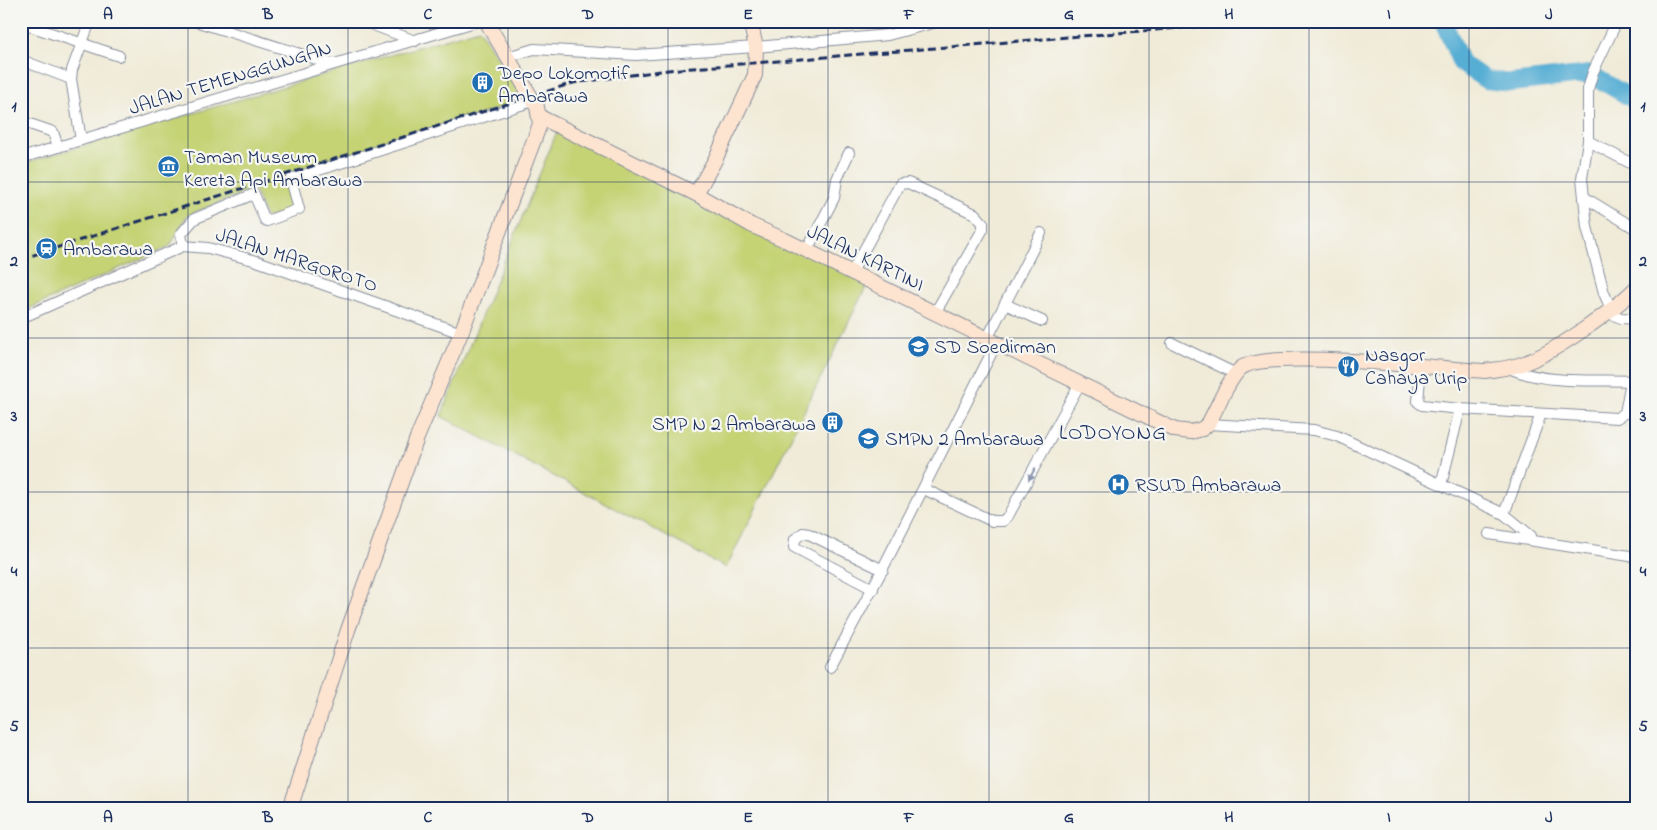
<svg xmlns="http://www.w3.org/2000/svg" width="1657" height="830" viewBox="0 0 1657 830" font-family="'Indie Flower',sans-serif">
<rect width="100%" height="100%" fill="#f6f6f2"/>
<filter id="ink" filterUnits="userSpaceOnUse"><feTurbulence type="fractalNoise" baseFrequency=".02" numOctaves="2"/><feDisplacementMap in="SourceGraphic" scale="10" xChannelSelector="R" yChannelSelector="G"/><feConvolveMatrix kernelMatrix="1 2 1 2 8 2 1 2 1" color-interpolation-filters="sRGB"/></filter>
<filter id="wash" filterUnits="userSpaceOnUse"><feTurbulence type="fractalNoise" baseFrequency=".0096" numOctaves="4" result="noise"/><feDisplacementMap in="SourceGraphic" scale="20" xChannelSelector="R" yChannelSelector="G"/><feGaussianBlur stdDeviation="1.12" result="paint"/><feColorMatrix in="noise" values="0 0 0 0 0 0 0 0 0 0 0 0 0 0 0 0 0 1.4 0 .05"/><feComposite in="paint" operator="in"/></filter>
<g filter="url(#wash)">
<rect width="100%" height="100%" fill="#f0ebd8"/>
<g fill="#c5d375" stroke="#70816a">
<path d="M479 29 525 100 287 176 298 208 266 218 254 189 187 215 170 246 28 309 21 292V164Z"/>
<path d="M558 129 868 283 726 568 441 416Z"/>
</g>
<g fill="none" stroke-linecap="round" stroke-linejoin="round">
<path stroke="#57aed4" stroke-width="18" d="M1443 21 1461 63 1486 80 1511 83 1590 74 1636 101"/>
</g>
</g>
<g filter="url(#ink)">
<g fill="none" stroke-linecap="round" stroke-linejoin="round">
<defs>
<g id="street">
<path d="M195 21 332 64"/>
<path d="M363 21 415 41"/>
<path d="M1635 21 1636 22"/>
<path d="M21 23 119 56"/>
<path d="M507 57 534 49 636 55 756 47 888 35 940 21"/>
<path d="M21 60 71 79"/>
<path d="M21 121 53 132 58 147"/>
<path d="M81 140 71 79 72 70 90 21"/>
<path d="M1588 141 1636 166"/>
<path d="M21 158 478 21"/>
<path d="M1584 197 1636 229"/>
<path d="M183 246 181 234 194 219 254 194 265 220 267 221 299 209 291 179 533 101"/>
<path d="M807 250 834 198 837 179 849 153"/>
<path d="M852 272 900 184 908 183 975 214 983 223V229L935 313"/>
<path d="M21 302 25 314 28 315 183 246 208 248 257 261 461 333"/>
<path d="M1005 304 1042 321"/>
<path d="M1611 309 1604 293 1587 227 1582 178 1588 141V89L1593 72 1617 21"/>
<path d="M1606 312 1621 318 1636 319"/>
<path d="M987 339 1041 233"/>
<path d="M1172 343 1236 374"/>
<path d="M1421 366 1418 402 1422 405 1460 409 1617 418 1625 413 1631 381"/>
<path d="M1508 368C1549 385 1592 379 1636 381"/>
<path d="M1208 424 1314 430 1337 436 1504 514 1531 536"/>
<path d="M1441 485 1460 409"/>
<path d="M924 489 992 521H1003L1008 516 1079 385"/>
<path d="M1504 514 1541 414"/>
<path d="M1489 534 1636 557"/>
<path d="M873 589 794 547 795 539 803 533 809 534 883 570"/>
<path d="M830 667 879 576 996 344"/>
</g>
<g id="secondary">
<path d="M540 117 696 194 751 225 785 240 1175 430 1191 432 1202 429 1208 424C1217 409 1228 379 1241 368 1266 348 1444 369 1485 371 1499 369 1513 368 1527 362 1556 351 1613 311 1636 288"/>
<path d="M696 194 715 160 755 75 756 47 750 21"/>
<path d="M290 809 348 630 417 438 461 333 540 124 537 107 486 21"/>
</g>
</defs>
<use href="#street" stroke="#868d9b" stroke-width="12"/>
<use href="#secondary" stroke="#868d9b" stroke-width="16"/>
<use href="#street" stroke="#fff" stroke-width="10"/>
<use href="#secondary" stroke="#fde4d0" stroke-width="14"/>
<path stroke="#1b2f5e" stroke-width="3" stroke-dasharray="8 4" stroke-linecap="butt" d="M21 259 573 83 668 70 1263 21"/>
</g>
<defs><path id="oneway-solid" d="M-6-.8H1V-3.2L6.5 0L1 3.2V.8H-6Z" transform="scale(1.25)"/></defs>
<use fill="#8d97ae" href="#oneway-solid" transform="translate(1032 474) rotate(119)"/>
</g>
<path fill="none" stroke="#1b2f5e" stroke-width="1" stroke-opacity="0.55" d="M188 21V809M348 21V809M508 21V809M668 21V809M828 21V809M989 21V809M1149 21V809M1309 21V809M1469 21V809M21 182H1636M21 338H1636M21 492H1636M21 648H1636"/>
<defs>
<symbol id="building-disc" viewBox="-11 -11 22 22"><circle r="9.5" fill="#1f6fb2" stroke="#f6f6f2"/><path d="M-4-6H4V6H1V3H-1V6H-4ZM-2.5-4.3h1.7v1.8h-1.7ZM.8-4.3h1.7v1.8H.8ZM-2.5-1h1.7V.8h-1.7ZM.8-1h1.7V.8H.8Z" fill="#fff"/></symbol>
<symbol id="museum-disc" viewBox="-11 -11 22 22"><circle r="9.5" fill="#1f6fb2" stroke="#f6f6f2"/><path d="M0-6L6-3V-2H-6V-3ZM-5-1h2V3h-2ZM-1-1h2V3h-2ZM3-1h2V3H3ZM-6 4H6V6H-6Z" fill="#fff"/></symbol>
<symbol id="station-disc" viewBox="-11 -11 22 22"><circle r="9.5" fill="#1f6fb2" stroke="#f6f6f2"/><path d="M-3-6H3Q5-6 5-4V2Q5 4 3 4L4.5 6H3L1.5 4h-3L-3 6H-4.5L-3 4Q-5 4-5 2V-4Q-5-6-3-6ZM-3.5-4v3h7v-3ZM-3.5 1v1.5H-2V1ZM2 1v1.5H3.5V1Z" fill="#fff"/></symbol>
<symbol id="school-disc" viewBox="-11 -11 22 22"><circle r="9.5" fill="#1f6fb2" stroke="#f6f6f2"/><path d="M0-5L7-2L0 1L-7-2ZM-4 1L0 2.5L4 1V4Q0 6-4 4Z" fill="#fff"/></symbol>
<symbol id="restaurant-disc" viewBox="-11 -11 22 22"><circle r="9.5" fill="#1f6fb2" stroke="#f6f6f2"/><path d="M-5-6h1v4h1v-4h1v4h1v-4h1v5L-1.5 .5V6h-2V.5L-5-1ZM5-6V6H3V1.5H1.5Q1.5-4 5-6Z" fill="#fff"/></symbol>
<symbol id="hospital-disc" viewBox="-11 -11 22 22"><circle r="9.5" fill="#1f6fb2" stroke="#f6f6f2"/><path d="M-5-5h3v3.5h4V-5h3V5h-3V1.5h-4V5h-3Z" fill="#fff"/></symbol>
</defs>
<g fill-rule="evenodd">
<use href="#building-disc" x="470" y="70" width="25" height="25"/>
<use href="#museum-disc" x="156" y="154" width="25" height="25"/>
<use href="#station-disc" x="34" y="236" width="25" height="25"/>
<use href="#school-disc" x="906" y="334" width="25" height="25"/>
<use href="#restaurant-disc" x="1336" y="354" width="25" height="25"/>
<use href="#building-disc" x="820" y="410" width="25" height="25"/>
<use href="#school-disc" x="856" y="426" width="25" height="25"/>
<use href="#hospital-disc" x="1106" y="472" width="25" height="25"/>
</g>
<g text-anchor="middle" stroke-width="4.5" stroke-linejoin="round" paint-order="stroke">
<g font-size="20" fill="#1b2f5e" stroke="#f6f6f2" text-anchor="start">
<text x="498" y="79">Depo Lokomotif<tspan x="498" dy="23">Ambarawa</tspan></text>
<text x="184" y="163">Taman Museum<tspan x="184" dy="23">Kereta Api Ambarawa</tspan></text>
<text x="63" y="255">Ambarawa</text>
<text x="934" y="353">SD Soedirman</text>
<text x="1365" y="361">Nasgor<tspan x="1365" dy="23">Cahaya Urip</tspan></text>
<text x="816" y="430" text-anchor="end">SMP N 2 Ambarawa</text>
<text x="885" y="445">SMPN 2 Ambarawa</text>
<text x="1135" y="491">RSUD Ambarawa</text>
</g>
<g font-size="20" fill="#1b2f5e" stroke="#f6f6f2">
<text transform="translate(230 77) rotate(-17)" y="7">JALAN TEMENGGUNGAN</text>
<text transform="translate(866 257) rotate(26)" y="7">JALAN KARTINI</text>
<text transform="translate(297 259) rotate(18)" y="7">JALAN MARGOROTO</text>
</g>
<g font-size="22" letter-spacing="1" fill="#1b2f5e" stroke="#f6f6f2">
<text x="1113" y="439">LODOYONG</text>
</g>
</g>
<rect width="1657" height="830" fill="none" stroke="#f6f6f2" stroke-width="55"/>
<rect x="28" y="28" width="1602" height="774" fill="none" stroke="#1b2f5e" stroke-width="2"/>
<g font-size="16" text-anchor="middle" font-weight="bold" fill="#1b2f5e">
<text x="108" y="19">A</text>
<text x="268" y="19">B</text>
<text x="428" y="19">C</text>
<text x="588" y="19">D</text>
<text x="748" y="19">E</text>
<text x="909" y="19">F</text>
<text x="1069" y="19">G</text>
<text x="1229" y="19">H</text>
<text x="1389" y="19">I</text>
<text x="1549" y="19">J</text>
<text x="14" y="111">1</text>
<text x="1643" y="111">1</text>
<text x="14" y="266">2</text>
<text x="1643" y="266">2</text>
<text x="14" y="421">3</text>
<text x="1643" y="421">3</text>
<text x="14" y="576">4</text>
<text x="1643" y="576">4</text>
<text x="14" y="731">5</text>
<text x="1643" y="731">5</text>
<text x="108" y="822">A</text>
<text x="268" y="822">B</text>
<text x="428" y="822">C</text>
<text x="588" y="822">D</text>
<text x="748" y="822">E</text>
<text x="909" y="822">F</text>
<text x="1069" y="822">G</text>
<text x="1229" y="822">H</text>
<text x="1389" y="822">I</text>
<text x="1549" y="822">J</text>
</g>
</svg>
